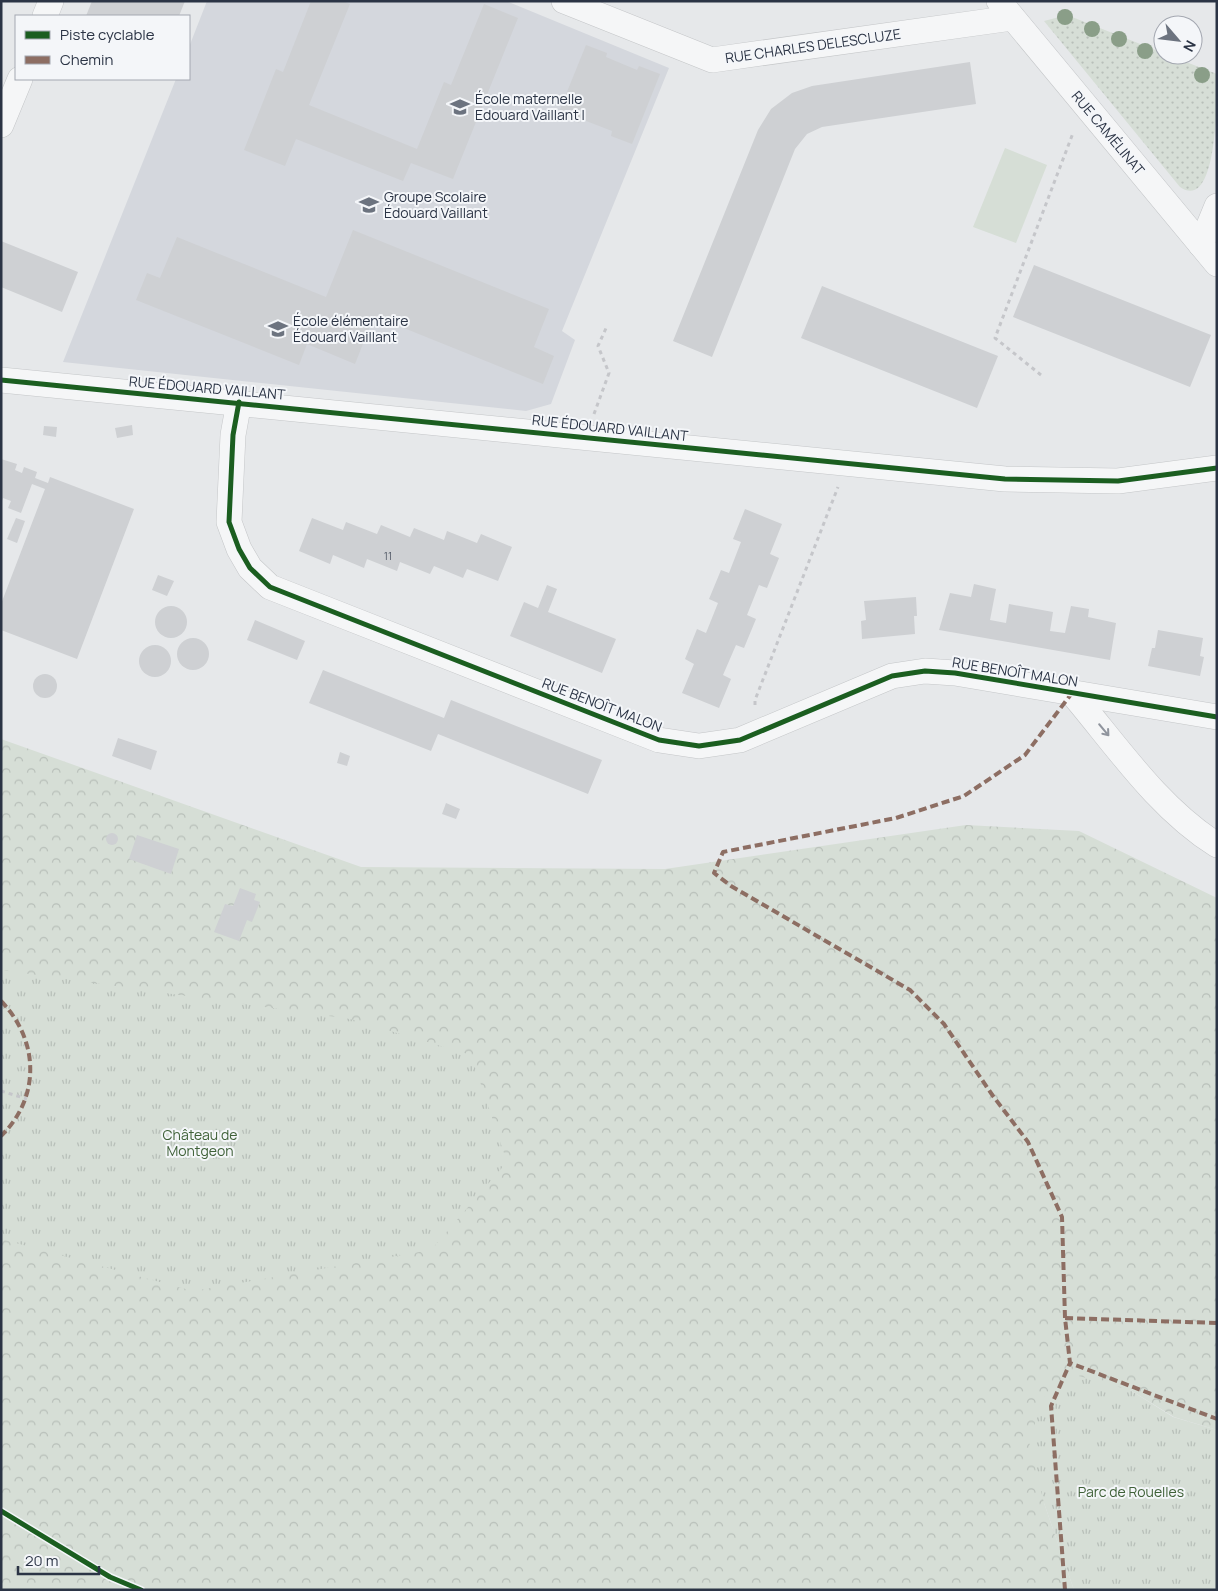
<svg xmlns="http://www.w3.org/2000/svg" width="1218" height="1591" viewBox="0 0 1218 1591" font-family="Manrope,sans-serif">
<defs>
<pattern id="grass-dots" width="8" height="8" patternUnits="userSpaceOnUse" patternTransform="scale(1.25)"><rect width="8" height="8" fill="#d6ded6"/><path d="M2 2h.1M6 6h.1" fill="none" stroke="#b8bfb9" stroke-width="1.8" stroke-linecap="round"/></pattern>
<pattern id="forest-crowns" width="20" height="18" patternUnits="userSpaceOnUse" patternTransform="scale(1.25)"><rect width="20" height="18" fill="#d6ded6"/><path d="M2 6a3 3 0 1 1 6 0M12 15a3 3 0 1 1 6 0" fill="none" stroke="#b8bfb9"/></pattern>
<pattern id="park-tufts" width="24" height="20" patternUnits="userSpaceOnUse" patternTransform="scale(1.25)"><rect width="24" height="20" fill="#d6ded6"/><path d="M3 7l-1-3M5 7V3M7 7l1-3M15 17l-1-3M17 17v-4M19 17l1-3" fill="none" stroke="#b8bfb9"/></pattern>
</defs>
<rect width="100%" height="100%" fill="#e6e8ea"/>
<path fill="#d4d7dd" d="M207 1H506L669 68 562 331 575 340 551 404 526 411 63 362 176 79H189V47Z"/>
<path fill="url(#grass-dots)" d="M1067 15 1163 53V55H1168L1217 74C1217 98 1218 213 1180 187L1044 21Z"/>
<path fill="url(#forest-crowns)" d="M1 739 361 867 665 869 966 825 1079 831 1217 898V1430L1174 1417 1130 1390 1044 1503 1074 1590H1Z"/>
<g fill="url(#park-tufts)">
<path d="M1 970 350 1019 471 1055 507 1162 431 1250 193 1291 1 1239Z"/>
<path d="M1075 1375 1130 1390 1173 1417 1217 1430V1590H1074L1044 1503 1029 1442 1043 1398Z"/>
</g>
<path fill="#d6ded6" d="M1005 148 1047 165 1016 243 973 227Z"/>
<g fill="#ced0d3">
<path d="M92 1H185L179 16H86Z"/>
<path d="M311 1H343L350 4 309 105 417 149 444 82 451 85 484 4 518 18 453 179 411 163 403 181 296 139 285 166 244 150 276 69 283 72Z"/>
<path d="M586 45 607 53 606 57 637 70 639 66 660 74 632 144 611 136 612 131 581 119 579 123 558 114Z"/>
<path d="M970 62 976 104 822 127 807 134 795 149 712 357 673 341 758 130 771 109 792 93 812 86Z"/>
<path d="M353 230 549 309 534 347 554 356 543 384 374 316 355 364 307 344 299 365 136 300 147 273 160 278 177 237 326 297Z"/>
<path d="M1 241 78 272 62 312 1 287Z"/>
<path d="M1034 265 1211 335 1190 387 1013 317Z"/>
<path d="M822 286 998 356 977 408 801 338Z"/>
<path d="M132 425 133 435 117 438 115 428Z"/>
<path d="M44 426 57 427 56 437 43 435Z"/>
<path d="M1 459 17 464 15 470 22 473 24 467 37 472 35 478 48 483 50 477 134 509 77 659 1 630V604L45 489 32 484 21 513 8 508 11 501 3 498 1 503Z"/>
<path d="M745 509 782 524 770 554 779 558 767 588 759 585 747 615 756 619 744 648 736 645 723 675 731 679 719 708 682 693 694 664 685 659 697 629 706 633 718 603 709 599 721 570 729 573 741 542 733 539Z"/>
<path d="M16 518 25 521 17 543 7 539Z"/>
<path d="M312 518 343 530 346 522 377 534 381 525 410 537 414 528 444 540 447 531 477 543 481 534 512 547 498 581 467 569 463 578 434 566 430 574 400 562 397 571 367 559 364 568 333 555 330 564 299 551Z"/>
<path d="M158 575 174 581 167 596 152 590Z"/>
<path d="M974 584 996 589 990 620 1006 623 1009 604 1053 612 1050 631 1065 633 1071 606 1089 609 1088 617 1116 623 1110 660 939 630 950 593 971 597Z"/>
<path d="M547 585 557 589 548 612 616 639 602 673 510 636 524 602 538 608Z"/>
<path d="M916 597 917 616H914L915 634 862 639 861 621 866 620 864 601Z"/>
<circle cx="171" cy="622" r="16"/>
<path d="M255 620 305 641 297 660 247 640Z"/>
<path d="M1158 630 1203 638 1200 656 1204 657 1200 676 1148 666 1152 648H1155Z"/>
<circle cx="193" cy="654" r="16"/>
<circle cx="155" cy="661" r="16"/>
<path d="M323 670 444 718 451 700 602 760 588 794 438 734 431 751 309 703Z"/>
<circle cx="45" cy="686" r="12"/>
<path d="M118 738 157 751 151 770 112 756Z"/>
<path d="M340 752 350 756 347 766 337 763Z"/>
<path d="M446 803 460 809 456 819 442 814Z"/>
<circle cx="112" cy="839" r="6"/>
<path d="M137 835 179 849 171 874 129 859Z"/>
<path d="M240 888 256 894 254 900 260 902 252 922 247 920 239 941 214 932 225 904 233 906Z"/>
</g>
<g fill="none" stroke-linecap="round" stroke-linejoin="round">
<defs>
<g id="street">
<path d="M564 1 712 60 1012 18"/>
<path d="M999 1 1217 264"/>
<path d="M45 16 51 1"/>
<path d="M1 125 20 79"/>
<path d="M1201 245 1217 206"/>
<path d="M1 380 1005 479 1118 481 1217 468"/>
<path d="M239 402 233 435 229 522 239 549 250 568 270 587 659 740 699 746 740 740 892 676 925 671 955 673 1217 717"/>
<path d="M1072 693C1116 745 1158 808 1217 845"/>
</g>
</defs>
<use href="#street" stroke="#c4c6c8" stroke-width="26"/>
<g stroke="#c5c6ca" stroke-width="3" stroke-dasharray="4 4" stroke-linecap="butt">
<path d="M1041 375 995 338 1073 133"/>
<path d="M594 414 609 373 598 346 607 326"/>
<path d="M755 705V700L838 487"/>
<path d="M1 1091 27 1099"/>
<path d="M1 1511 110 1577 141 1590"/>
</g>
<use href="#street" stroke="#f5f6f7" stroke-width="25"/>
<g stroke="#8d6e63" stroke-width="4" stroke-dasharray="8 4" stroke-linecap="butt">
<path d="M1 1001C39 1040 41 1097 1 1136"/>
<path d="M1065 1318 1062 1217 1028 1142 993 1096 944 1024 910 990 731 886 714 873 723 852 896 818 964 796 1025 755 1072 693"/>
<path d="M1217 1323 1065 1318 1070 1363 1217 1419"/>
<path d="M1065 1590 1051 1406 1070 1363"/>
</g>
<defs>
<g id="cycleway">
<path d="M1 380 1005 479 1118 481 1217 468"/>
<path d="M239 402 233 435 229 522 239 549 250 568 270 587 659 740 699 746 740 740 892 676 925 671 955 673 1217 717"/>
<path d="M1 1511 110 1577 141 1590"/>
</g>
</defs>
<use href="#cycleway" stroke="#f4f6f9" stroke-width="8"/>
<use href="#cycleway" stroke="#1b5e20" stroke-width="5"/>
</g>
<g fill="#8a9e88">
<circle cx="1065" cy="17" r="8"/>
<circle cx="1092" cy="29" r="8"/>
<circle cx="1119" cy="39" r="8"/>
<circle cx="1145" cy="51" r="8"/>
<circle cx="1202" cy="75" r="8"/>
</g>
<defs><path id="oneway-shaft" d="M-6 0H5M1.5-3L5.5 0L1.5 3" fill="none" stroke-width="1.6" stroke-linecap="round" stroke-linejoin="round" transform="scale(1.25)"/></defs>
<use stroke="#90959e" href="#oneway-shaft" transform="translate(1104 730) rotate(50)"/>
<defs>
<symbol id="school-bare" viewBox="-9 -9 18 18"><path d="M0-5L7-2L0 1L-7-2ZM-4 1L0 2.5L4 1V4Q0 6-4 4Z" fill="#6c737f" stroke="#f4f6f9" stroke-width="2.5" paint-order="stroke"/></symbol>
</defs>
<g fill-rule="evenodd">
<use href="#school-bare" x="446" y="93" width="28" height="28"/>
<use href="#school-bare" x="355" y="191" width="28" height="28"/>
<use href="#school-bare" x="264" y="315" width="28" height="28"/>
</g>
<g text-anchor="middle" stroke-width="4" stroke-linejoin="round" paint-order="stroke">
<g font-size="11" fill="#545c69">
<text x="388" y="560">11</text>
</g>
<g font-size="14" fill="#2b3445" stroke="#f4f6f9">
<text transform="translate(813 46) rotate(-8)" y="5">RUE CHARLES DELESCLUZE</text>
<text transform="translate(1108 133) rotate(50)" y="5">RUE CAMÉLINAT</text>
<text transform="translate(207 388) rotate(5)" y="5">RUE ÉDOUARD VAILLANT</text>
<text transform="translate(610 428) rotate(6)" y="5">RUE ÉDOUARD VAILLANT</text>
<text transform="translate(1015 672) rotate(9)" y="5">RUE BENOÎT MALON</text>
<text transform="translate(602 705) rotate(21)" y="5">RUE BENOÎT MALON</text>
</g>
<g font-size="14" fill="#2b3445" stroke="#f4f6f9" text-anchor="start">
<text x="475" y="104">École maternelle<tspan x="475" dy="16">Edouard Vaillant I</tspan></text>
<text x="384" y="202">Groupe Scolaire<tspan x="384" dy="16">Édouard Vaillant</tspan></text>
<text x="293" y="326">École élémentaire<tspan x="293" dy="16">Édouard Vaillant</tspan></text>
</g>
<g font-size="14" fill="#3f6138" stroke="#f4f6f9">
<text x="200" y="1140">Château de<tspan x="200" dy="16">Montgeon</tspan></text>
<text x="1131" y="1497">Parc de Rouelles</text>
</g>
</g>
<rect width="1218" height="1591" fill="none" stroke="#2b3445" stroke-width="5"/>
<rect x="15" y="15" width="175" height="65" fill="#f4f6f9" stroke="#a4a8b1"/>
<rect x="25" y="31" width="25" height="8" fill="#1b5e20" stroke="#a4a8b1"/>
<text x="60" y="40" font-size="15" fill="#2b3445">Piste cyclable</text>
<rect x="25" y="56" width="25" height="8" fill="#8d6e63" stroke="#a4a8b1"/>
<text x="60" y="65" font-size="15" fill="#2b3445">Chemin</text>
<g transform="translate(1178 40) rotate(118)"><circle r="24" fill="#f4f6f9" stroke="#a4a8b1"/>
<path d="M0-4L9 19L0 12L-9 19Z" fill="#6c737f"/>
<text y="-8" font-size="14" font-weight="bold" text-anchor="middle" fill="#2b3445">N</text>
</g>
<path d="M18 1566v8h81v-8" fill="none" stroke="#2b3445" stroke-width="2.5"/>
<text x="25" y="1566" font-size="15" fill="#2b3445" stroke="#f4f6f9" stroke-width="4" paint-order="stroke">20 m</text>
</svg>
